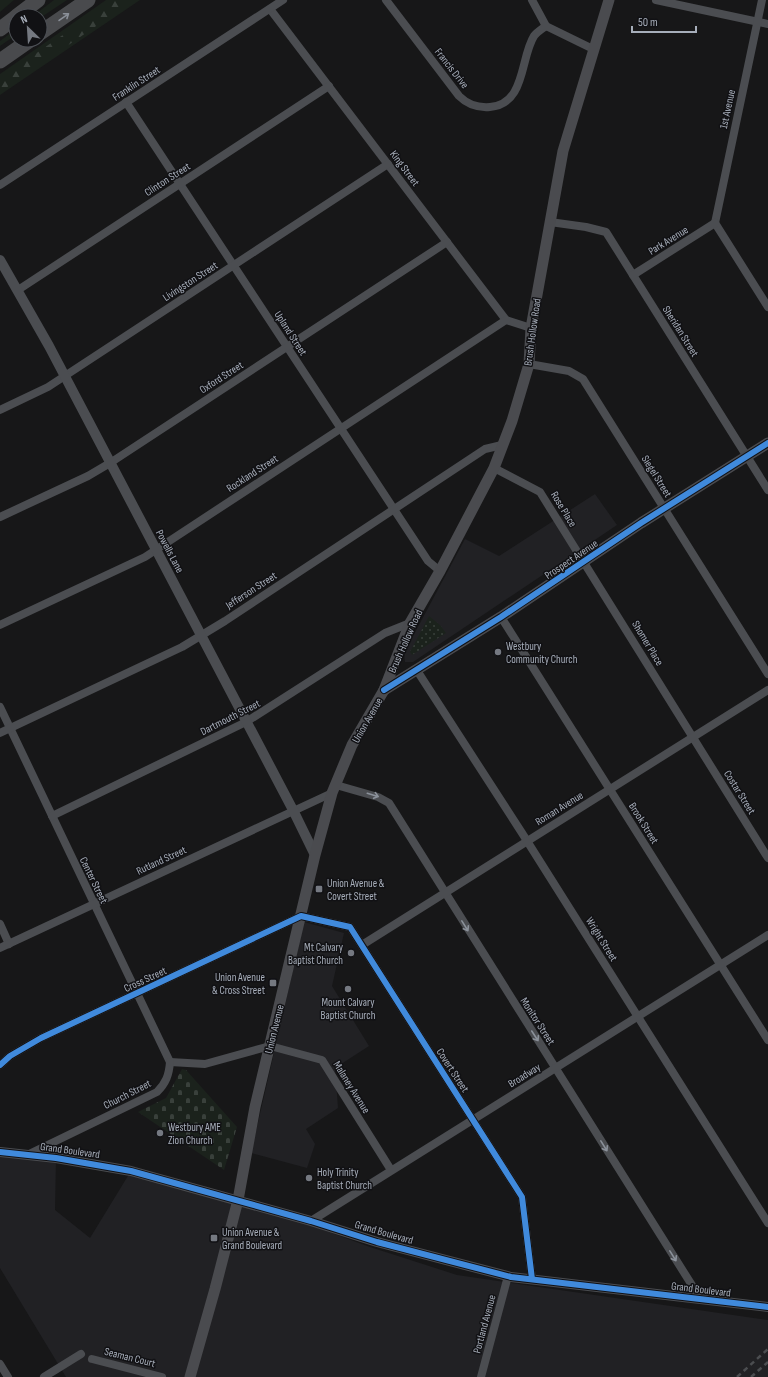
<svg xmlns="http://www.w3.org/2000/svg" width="768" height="1377" viewBox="0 0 768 1377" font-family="'Sofia Sans Condensed',sans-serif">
<defs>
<pattern id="forest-firs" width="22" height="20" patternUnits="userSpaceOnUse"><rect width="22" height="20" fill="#1b221c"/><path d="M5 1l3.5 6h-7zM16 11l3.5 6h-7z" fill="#39403b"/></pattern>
<pattern id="cemetery-stones" width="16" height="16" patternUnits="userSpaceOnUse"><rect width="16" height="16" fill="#1b221c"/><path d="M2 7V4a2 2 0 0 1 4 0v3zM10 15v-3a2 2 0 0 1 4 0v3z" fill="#39403b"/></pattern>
<pattern id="park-dots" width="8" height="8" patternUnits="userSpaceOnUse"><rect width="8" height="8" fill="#1b221c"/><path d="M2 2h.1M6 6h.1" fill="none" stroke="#39403b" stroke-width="1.8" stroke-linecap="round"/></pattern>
</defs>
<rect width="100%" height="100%" fill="#171718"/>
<g fill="#212124">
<path d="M595 494 617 525 413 662H405L404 653 465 539 499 556Z"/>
<path d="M304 922 344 933 332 986 369 1046 335 1068 338 1108 306 1129 315 1144 307 1168 251 1153Z"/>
<path d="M0 1152 56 1158 55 1210 90 1238 131 1171 247 1202 370 1247 457 1275 768 1320V1377H66L0 1268Z"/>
</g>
<g fill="#1b221c">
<path d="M0 0H14L0 12Z"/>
<path d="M54 0H67L40 18V16H33Z"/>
<path d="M106 0H140L0 95V74Z"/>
<path d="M16 29V35L0 46V41Z"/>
</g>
<path fill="url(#forest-firs)" d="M114 0H134L0 92V78Z"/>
<path fill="url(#cemetery-stones)" d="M182 1069 186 1070 237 1127 224 1170 138 1112 166 1098Z"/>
<path fill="url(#park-dots)" d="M429 616 440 625 446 633 412 655 410 652Z"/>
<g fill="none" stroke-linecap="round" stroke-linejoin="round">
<g stroke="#4b4d51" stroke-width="8">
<path d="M386 0 459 96C467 104 478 108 490 107 526 104 520 58 534 36 537 32 542 29 546 26"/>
<path d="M532 0 546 26 593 49"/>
<path d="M656 0 768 24"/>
<path d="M270 9 506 320 531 328"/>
<path d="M126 102 428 561 440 571"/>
<path d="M0 185 283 0"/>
<path d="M550 222 586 227 606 232 768 490"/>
<path d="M715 223 762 0"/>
<path d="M715 223 768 307"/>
<path d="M633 275 715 223"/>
<path d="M18 290 329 86"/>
<path d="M529 364 569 371 583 379 768 674"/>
<path d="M0 410 48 387 388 164"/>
<path d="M494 468 540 492 768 858"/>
<path d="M0 517 88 476 110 463 447 242"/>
<path d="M501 617 768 1040"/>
<path d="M0 625 145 557 506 320"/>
<path d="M416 669 522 833 768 1223"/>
<path d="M0 707 170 1062"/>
<path d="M0 733 182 647 225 621 485 449 502 445"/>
<path d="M336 785 378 797 389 803 700 1298"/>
<path d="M52 816 246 722 385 633 410 623"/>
<path d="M0 924 9 944"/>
<path d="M362 945 768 690"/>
<path d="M0 948 332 793"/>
<path d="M170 1062 205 1064 270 1046 322 1060 391 1170"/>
<path d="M0 1065 10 1056 41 1038 301 916 350 927 522 1197 532 1279"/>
<path d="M27 1155 157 1092C166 1083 169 1075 170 1062"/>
<path d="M311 1221 768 935"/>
<path d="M92 1359 162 1377"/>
<path d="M0 1364 8 1377"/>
<path d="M44 1377 81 1354"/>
<path d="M481 1377 508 1276"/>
</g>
<g stroke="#4b4d51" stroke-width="10">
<path d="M0 260 49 346 293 810 315 855"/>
<path d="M0 1152 56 1158 131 1171 311 1221 377 1242 511 1277 768 1307"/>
</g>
<g stroke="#4a4b4f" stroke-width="11">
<path d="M384 690 501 617 641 523 768 443"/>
<path d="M190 1377 215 1289 238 1200 255 1107 315 855 332 793 352 745 384 690 410 623 440 571 494 468 512 421 529 364 531 328 563 151 609 0"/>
</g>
<g stroke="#494a4d" stroke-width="15">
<path d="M17 16 38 0"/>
<path d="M0 29 16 17"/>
<path d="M40 33 88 0"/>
<path d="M0 61 30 40"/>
</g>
<g stroke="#4b4d50" stroke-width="2.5" stroke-dasharray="5 4" stroke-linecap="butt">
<path d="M737 1377 768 1349"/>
<path d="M751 1377 768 1362"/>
</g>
<defs>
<g id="cycleway">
<path d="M384 690 501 617 641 523 768 443"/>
<path d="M0 1065 10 1056 41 1038 301 916 350 927 522 1197 532 1279"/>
<path d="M0 1152 56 1158 131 1171 311 1221 377 1242 511 1277 768 1307"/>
</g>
</defs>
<use href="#cycleway" stroke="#111114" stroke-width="8"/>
<use href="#cycleway" stroke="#408adc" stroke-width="6"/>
</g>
<defs><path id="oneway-shaft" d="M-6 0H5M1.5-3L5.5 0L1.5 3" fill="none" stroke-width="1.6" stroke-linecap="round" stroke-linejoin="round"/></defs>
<use stroke="#8b9099" href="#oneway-shaft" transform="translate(64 17) rotate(-35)"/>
<g stroke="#8b919a">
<use href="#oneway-shaft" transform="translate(373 795) rotate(17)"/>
<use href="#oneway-shaft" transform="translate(465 926) rotate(58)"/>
<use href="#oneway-shaft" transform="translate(535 1036) rotate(57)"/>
<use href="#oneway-shaft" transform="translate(604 1146) rotate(58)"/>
<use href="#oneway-shaft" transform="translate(673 1256) rotate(58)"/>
</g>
<g fill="#757981" stroke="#111114" stroke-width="1.5">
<circle cx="498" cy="652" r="4"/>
<rect x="315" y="885" width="8" height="8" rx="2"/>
<circle cx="351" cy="953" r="4"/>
<rect x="269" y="979" width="8" height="8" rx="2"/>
<circle cx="348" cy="989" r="4"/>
<circle cx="160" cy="1133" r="4"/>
<circle cx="309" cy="1178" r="4"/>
<rect x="210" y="1234" width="8" height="8" rx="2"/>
</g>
<g text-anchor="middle" stroke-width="3" stroke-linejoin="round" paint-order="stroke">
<g font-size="11" fill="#a7aeba" stroke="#111114">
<text transform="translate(452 68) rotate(52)" y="4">Francis Drive</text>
<text transform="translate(136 83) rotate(-33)" y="4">Franklin Street</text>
<text transform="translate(727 109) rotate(-78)" y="4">1st Avenue</text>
<text transform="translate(405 168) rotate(53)" y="4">King Street</text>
<text transform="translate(167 179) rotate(-33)" y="4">Clinton Street</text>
<text transform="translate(668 240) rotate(-32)" y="4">Park Avenue</text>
<text transform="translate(190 281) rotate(-33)" y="4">Livingston Street</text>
<text transform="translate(681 331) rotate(58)" y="4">Sheridan Street</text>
<text transform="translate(532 332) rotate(-82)" y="4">Brush Hollow Road</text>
<text transform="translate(291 333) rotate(57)" y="4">Upland Street</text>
<text transform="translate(221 377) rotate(-33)" y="4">Oxford Street</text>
<text transform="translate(252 473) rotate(-33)" y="4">Rockland Street</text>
<text transform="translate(657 476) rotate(58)" y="4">Siegel Street</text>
<text transform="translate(564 509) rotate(59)" y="4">Rose Place</text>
<text transform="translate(170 551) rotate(62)" y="4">Powells Lane</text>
<text transform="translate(571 559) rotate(-34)" y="4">Prospect Avenue</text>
<text transform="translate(251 590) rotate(-33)" y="4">Jefferson Street</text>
<text transform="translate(405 641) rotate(-66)" y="4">Brush Hollow Road</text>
<text transform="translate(648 643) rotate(59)" y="4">Shomer Place</text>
<text transform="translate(230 717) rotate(-27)" y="4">Dartmouth Street</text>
<text transform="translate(367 720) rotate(-60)" y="4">Union Avenue</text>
<text transform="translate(740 792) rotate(58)" y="4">Costar Street</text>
<text transform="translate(559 808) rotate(-32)" y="4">Roman Avenue</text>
<text transform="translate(644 823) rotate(58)" y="4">Brook Street</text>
<text transform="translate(161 860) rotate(-25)" y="4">Rutland Street</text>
<text transform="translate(94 880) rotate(64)" y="4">Center Street</text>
<text transform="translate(602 939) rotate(58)" y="4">Wright Street</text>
<text transform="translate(145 979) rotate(-25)" y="4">Cross Street</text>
<text transform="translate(538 1021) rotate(57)" y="4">Monitor Street</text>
<text transform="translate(274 1029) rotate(-76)" y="4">Union Avenue</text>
<text transform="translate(453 1070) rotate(57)" y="4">Covert Street</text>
<text transform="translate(524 1075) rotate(-32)" y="4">Broadway</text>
<text transform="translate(352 1087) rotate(58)" y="4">Malaney Avenue</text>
<text transform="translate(127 1094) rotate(-27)" y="4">Church Street</text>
<text transform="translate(70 1150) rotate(8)" y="4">Grand Boulevard</text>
<text transform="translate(384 1232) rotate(16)" y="4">Grand Boulevard</text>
<text transform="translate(701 1289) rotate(7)" y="4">Grand Boulevard</text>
<text transform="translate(484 1324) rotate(-75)" y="4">Portland Avenue</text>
<text transform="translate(130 1357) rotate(14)" y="4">Seaman Court</text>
</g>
<g font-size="11" fill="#a7aeba" stroke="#111114" text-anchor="start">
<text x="506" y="650">Westbury<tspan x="506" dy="13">Community Church</tspan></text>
<text x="327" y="887">Union Avenue &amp;<tspan x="327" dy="13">Covert Street</tspan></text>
<text x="343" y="951" text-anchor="end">Mt Calvary<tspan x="343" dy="13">Baptist Church</tspan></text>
<text x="265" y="981" text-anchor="end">Union Avenue<tspan x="265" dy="13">&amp; Cross Street</tspan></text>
<text x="348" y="1006" text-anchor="middle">Mount Calvary<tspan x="348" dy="13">Baptist Church</tspan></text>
<text x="168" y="1131">Westbury AME<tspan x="168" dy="13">Zion Church</tspan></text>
<text x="317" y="1176">Holy Trinity<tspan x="317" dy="13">Baptist Church</tspan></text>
<text x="222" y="1236">Union Avenue &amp;<tspan x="222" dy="13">Grand Boulevard</tspan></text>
</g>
</g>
<g transform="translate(28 28) rotate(335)"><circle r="19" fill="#111114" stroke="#4d5056"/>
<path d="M0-3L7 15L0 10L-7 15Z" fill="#757981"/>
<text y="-6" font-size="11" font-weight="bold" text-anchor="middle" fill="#a7aeba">N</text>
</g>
<path d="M632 26v6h64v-6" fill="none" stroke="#a7aeba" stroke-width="2"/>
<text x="638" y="26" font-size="12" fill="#a7aeba" stroke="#111114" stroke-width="3" paint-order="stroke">50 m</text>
</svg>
